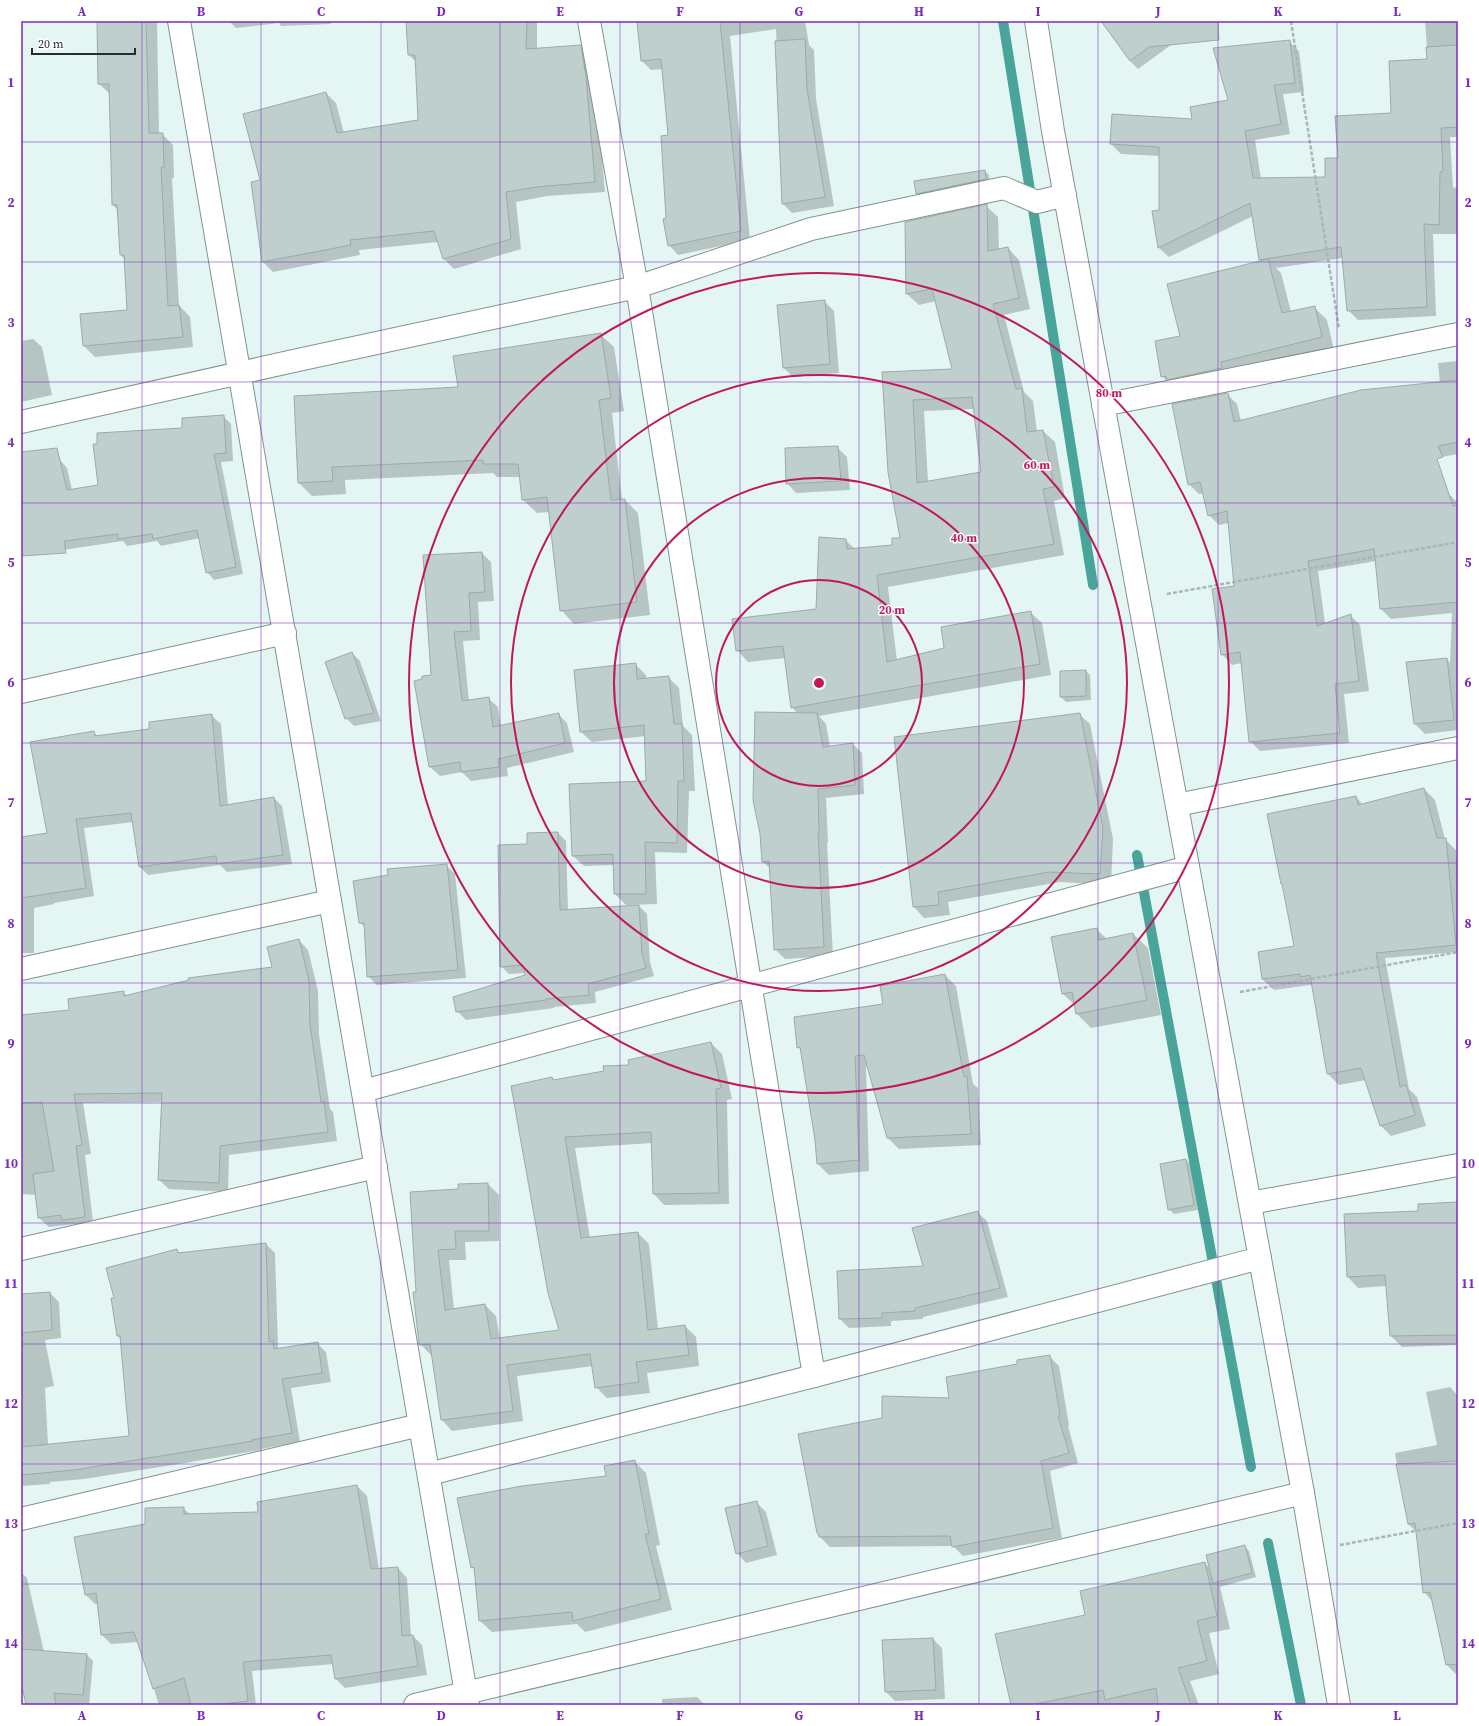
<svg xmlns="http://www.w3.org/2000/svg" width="1479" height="1726" viewBox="0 0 1479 1726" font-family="'Source Serif 4',serif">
<rect width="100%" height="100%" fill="#e4f6f3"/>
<g fill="#0003" fill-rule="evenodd">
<path d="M98 21H157L159 134H162L173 145 174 178H172L179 305 190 317 193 347 95 357 84 346 128 310 125 260 121 255 118 210 113 205 111 95 99 84Z"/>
<path d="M229 21H337L331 22V24L281 26 279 23 236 28Z"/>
<path d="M407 21H537V49L580 46 590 56 596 88 605 192 547 196 516 202 521 249 454 269 444 259 438 242 359 250 360 255 273 272 263 262 261 181 326 93 336 103 344 133 419 121 417 63 409 55Z"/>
<path d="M665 21H805L809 45 814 50 816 99 834 206 792 213 783 204 776 29 730 36 750 240 678 255 669 245 667 219 669 136 663 69 651 70 642 61 638 23Z"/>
<path d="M1102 21H1192L1197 26 1138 69 1130 61Z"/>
<path d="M1306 21H1319L1307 22Z"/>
<path d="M1425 21H1458V137H1450L1453 188 1458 187V234H1433L1436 316 1358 320 1348 310 1343 258 1276 268 1281 273 1291 312 1314 307 1327 320 1334 350 1175 389 1162 376 1181 337 1262 262 1260 260 1253 216 1169 257 1159 248 1154 212 1160 211V156L1121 154 1111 144 1193 120 1230 101 1289 41 1299 51 1304 92 1283 94 1290 134 1255 140 1261 179 1326 178 1339 159 1392 114 1428 60Z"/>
<path d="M985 171 989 175 990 184 922 198 917 193Z"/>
<path d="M986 206 998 217 999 250 1008 248 1019 260 1030 309 1004 315 1024 392 1033 401 1037 432 1043 431 1055 442 1065 498 1054 501 1064 555 888 587 897 661 946 649 1030 612 1042 623 1051 675 819 716 826 724 830 747 853 744 862 753 864 794 826 798 828 842 827 843 833 956 785 959 775 949 771 869 763 862 798 714 792 707 786 658 748 662 737 650 817 610 845 540 855 549 893 546 901 539 883 373 954 370 936 301 919 305 907 294ZM975 409 982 473 928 482 924 411Z"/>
<path d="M824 301 834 311 839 373 793 377 784 368Z"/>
<path d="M600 334 614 347 624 411 612 413 622 500H625L638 513 650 615 574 624 561 610 549 512 537 513 523 500 521 477H497L493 473 345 480 346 494 312 496 299 483 460 388Z"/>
<path d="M33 339 42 347 52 395 21 402V341Z"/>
<path d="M1458 361V454L1313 480 1448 493 1458 503V730L1425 734 1415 724 1447 659 1450 663 1452 613 1391 619 1381 609 1376 561 1318 571 1325 624 1350 615 1360 625 1369 691 1344 694 1349 743 1260 751 1250 741 1242 663 1232 665 1222 654 1235 587 1229 523 1219 525 1209 515 1204 493 1199 494 1189 484 1227 394 1237 404 1241 421 1440 383 1438 363Z"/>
<path d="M223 416 231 424 233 461 221 462 243 574 214 580 207 572 200 538 161 546 157 541 127 546 123 541 50 552 60 460 67 468 72 490 99 486 183 429Z"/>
<path d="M837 447 847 457 850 490 796 493 787 483Z"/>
<path d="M482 553 491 562 494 601 478 602 480 640 463 641 469 701 488 698 498 707 501 727 558 714 567 723 574 752 507 768 508 776 471 781 462 772 440 776 430 767 432 676Z"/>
<path d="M352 653 360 661 381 721 354 726 346 718Z"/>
<path d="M635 664 646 675V679L668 677 679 688 683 726 692 735 695 791H689L687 853 655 852 657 904 626 905 615 894V865L584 866 573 856 647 782 646 736 592 742 581 732Z"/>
<path d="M1086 671 1090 675 1091 700 1066 702 1061 697V672Z"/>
<path d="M1079 714 1090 724 1113 839 1111 885 1060 882 948 902 950 915 924 918 914 907Z"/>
<path d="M212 716 221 724 228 805 274 798 282 806 292 864 227 872 220 865 148 875 140 867 133 822 84 828 94 896 54 903V904L34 908V953H21V838L48 834 94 732 98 737 151 729Z"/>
<path d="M1424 789 1435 800 1445 839 1456 850 1458 871V952L1385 958 1409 1089 1417 1097 1426 1126 1391 1136 1380 1125 1366 1080 1339 1085 1328 1074 1313 987 1310 985 1274 990 1262 979 1259 952 1295 947 1356 797 1363 805Z"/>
<path d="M558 833 566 841 568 911 639 906 647 914 650 962 654 976 595 992 596 1003 554 1007V1008L466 1020 457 1011 526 976 525 973 509 974 501 966 528 845Z"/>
<path d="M446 865 455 874 466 978 377 985 368 976 365 927 360 923Z"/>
<path d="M1096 929 1107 939 1133 934 1148 948 1161 1015 1091 1028 1077 1014 1076 1006 1063 994Z"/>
<path d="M299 940 308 950 318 991 319 1035 330 1109 333 1112 337 1141 229 1155 228 1192 169 1189 159 1180 163 1102 83 1103 91 1154 85 1155 93 1222 49 1227 39 1218 37 1195 21 1194V1016L70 1010 123 992 127 996 273 968Z"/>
<path d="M945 975 956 986 973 1084 978 1088 981 1145 899 1149 888 1138 868 1066 866 1067 869 1171 829 1175 818 1164 816 1140 801 1050 798 1047Z"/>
<path d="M711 1043 722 1054 732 1099 727 1100 729 1204 664 1205 654 1194 652 1143 575 1148 590 1238 638 1233 649 1244 658 1329 685 1326 696 1337 699 1366 647 1373 650 1393 607 1398 596 1387 593 1366 517 1376 523 1421 452 1431 442 1420 433 1355H431L420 1344 417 1293 459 1190 488 1184 499 1195V1241L465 1242 466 1260H449L454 1310 485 1305 496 1316 500 1339 560 1331 552 1078 555 1081 605 1072Z"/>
<path d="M1186 1160 1190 1164 1198 1210 1174 1214 1169 1209Z"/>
<path d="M1458 1203V1345L1402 1347 1391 1336 1387 1286 1358 1288 1348 1277 1419 1212Z"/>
<path d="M978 1213 987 1221 1008 1297 923 1317V1319L891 1321V1326L849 1328 840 1319 924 1267Z"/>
<path d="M266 1244 275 1253 278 1347 279 1349 317 1343 326 1352 331 1382 291 1388 300 1442 261 1449V1450L185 1463 84 1479 50 1482V1484L21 1486V1295L50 1293 59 1302 61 1338 45 1340 54 1386 45 1388 48 1445 130 1437 121 1339 118 1336 177 1251 180 1253Z"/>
<path d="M1049 1356 1059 1366 1069 1425 1068 1426 1078 1463 1050 1471 1062 1538 963 1556 953 1546 830 1547 820 1537 818 1533 883 1419 951 1399 1018 1365Z"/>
<path d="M1450 1387 1458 1396V1676L1446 1664 1433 1602 1424 1592 1417 1532 1408 1524 1395 1453 1437 1445 1426 1392Z"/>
<path d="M634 1461 646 1473 660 1545 656 1546 672 1610 585 1632 577 1624 492 1632 480 1621 475 1570 472 1567 608 1477Z"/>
<path d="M357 1486 367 1496 379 1569 398 1568 407 1578 411 1636H413L422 1645 427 1675 345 1688 336 1679 334 1664 252 1671 256 1705H159L139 1642 111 1644 102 1635 98 1604H95L86 1595 146 1525 183 1508 191 1515 260 1513Z"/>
<path d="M756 1502 766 1512 777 1555 746 1563 737 1553Z"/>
<path d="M1244 1546 1249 1551 1256 1577 1220 1587 1230 1629 1209 1633 1219 1674 1190 1681 1199 1705H1012L1086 1616 1205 1563 1210 1569Z"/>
<path d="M21 1572 27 1578 44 1652 87 1655 93 1661 89 1705H27L21 1678Z"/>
<path d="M933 1639 942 1648 945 1699 895 1701 886 1692Z"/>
<path d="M697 1697 705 1705H662V1699Z"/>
</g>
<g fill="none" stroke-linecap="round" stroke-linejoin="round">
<g stroke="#49a59a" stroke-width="10">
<path d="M1003 21 1093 585"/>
<path d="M1137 855 1251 1467"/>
<path d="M1268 1543 1301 1705"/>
</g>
</g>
<g fill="#becfcc" stroke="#9baba9" fill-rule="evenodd">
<path d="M97 21H146L149 133H163L164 167H161L168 306 179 305 183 337 83 346 80 314 127 310 124 255H120L117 205H112L109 84H98Z"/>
<path d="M406 21H527L526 49 581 45 586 77 595 182 536 187 506 192 511 239 443 259 434 231 350 240 351 245 262 262 251 182 260 180 243 114 326 92 337 133 418 120 415 55H408Z"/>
<path d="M652 21H720L741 231 668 246 663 219 666 218 661 136 668 135 661 59 641 61 637 22Z"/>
<path d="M1101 21H1218L1219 40 1149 47 1130 61Z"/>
<path d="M805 39 807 89 825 197 782 204 775 41Z"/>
<path d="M1290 40 1295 83 1274 85 1281 124 1245 131 1253 178 1325 177V158H1338L1335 116 1391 113 1389 61 1427 59 1426 47 1458 45V127L1441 128 1443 171 1440 172 1439 225 1424 224 1427 307 1347 311 1341 247 1259 260 1250 203 1158 248 1152 211 1159 210V147L1110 144 1112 114 1192 119 1190 107 1228 100 1213 48Z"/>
<path d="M985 170 986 179 916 194 914 181Z"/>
<path d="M987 204 988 251 1008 247 1019 298 993 304 1016 389 1022 388 1027 432 1043 430 1054 487 1043 489 1054 544 877 575 887 662 944 648 941 627 1031 611 1040 664 791 708 783 646 736 651 732 619 816 609 819 537 846 539 847 549 892 545V538H900L888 472 882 372 952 369 932 289 906 294 905 222ZM972 397 981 472 917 483 913 400Z"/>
<path d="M1268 259 1282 313 1315 306 1322 337 1221 362 1222 368 1167 380 1166 376 1161 377 1155 341 1180 336 1167 284Z"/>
<path d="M825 300 830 364 783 368 777 305Z"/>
<path d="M601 333 611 398 599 400 611 500 625 499 637 602 560 611 547 497 522 500 518 464H483V460L332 467 333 481 298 483 294 396 458 387 453 356Z"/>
<path d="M1458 380V442L1438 446 1443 457 1437 459 1453 506 1458 505V602L1380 609 1374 549 1308 561 1317 626 1351 614 1359 681 1335 684 1340 733 1249 742 1240 652 1221 655 1212 589 1234 586 1227 511 1208 516 1200 482 1188 485 1172 404 1228 393 1234 422 1361 390Z"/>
<path d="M224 415 226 453 214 454 236 567 206 573 197 530 153 539 152 534 118 539V534L64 541 66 553 21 556V452L57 448 67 490 98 485 93 444H97V433L182 428V418Z"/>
<path d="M838 446 841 481 786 484 785 448Z"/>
<path d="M482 552 485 592 469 593 471 631 454 632 462 701 489 697 493 727 559 713 565 743 498 759 499 767 461 772 460 762 429 767 414 681 422 679V676L431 675 423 555Z"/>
<path d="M352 652 374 713 345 719 325 662Z"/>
<path d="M1447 658 1454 720 1414 724 1406 662Z"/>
<path d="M636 663 637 679 669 676 674 724H682L684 781H678L677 843 645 842 646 894H614L613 854 572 856 569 784 646 781 644 725 580 732 574 670Z"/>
<path d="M1086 670V696L1060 697V671Z"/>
<path d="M755 712 817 713 823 747 853 743 855 785 818 789 819 833H818L824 947 774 950 769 861 762 862 760 834 753 800Z"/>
<path d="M1080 713 1103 828 1100 874 1049 872 938 892 939 905 913 907 894 737Z"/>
<path d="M212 714 220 806 274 797 283 855 217 864 216 856 139 867 131 813 76 819 86 888 21 898V837L47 833 30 742 94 731 95 736 149 729V722Z"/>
<path d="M1424 788 1437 838H1446L1456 945 1376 953 1400 1087 1406 1085 1415 1115 1380 1126 1361 1068 1327 1074 1310 975 1300 977V974L1262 979 1258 952 1294 946 1282 884H1281L1267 814 1356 796 1358 805Z"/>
<path d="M558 832 560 910 639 905 642 954 646 968 588 984 589 995 546 999V1000L456 1012 453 997 525 975 523 965 500 967 498 845 527 844V833Z"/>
<path d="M447 864 458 970 367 977 364 923H359L353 881 388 875 387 869Z"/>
<path d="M1097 928 1099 940 1133 933 1147 1000 1076 1014 1072 992 1062 994 1051 937Z"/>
<path d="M299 939 309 981 310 1025 321 1102 324 1101 328 1132 220 1146 219 1183 158 1180 162 1093 74 1094 82 1145 76 1146 85 1217 62 1220 61 1215 38 1218 33 1174 54 1171 42 1102 21 1103V1015L69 1010 68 999 124 991V996L189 980 188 978 272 967 267 947Z"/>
<path d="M945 974 964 1077 967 1076 971 1134 887 1138 864 1055 855 1056 859 1160 817 1164 815 1140 800 1047 797 1048 794 1017 883 1004 880 986Z"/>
<path d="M711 1042 721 1088 716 1089 719 1193 653 1194 651 1132 565 1137 581 1238 638 1232 648 1330 685 1325 689 1355 636 1362 639 1382 595 1388 590 1354 507 1365 513 1411 441 1420 430 1344 419 1345V1343L413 1292H416L410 1192 458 1189V1184L488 1183 489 1231H455L456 1249 438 1250 445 1310 485 1304 491 1339 559 1330 548 1293 511 1086 552 1077 553 1080 604 1071 603 1066 629 1065 628 1060Z"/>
<path d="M1186 1159 1194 1205 1168 1210 1160 1164Z"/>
<path d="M1458 1202V1335L1390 1336 1385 1275 1347 1277 1344 1214 1418 1211V1204Z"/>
<path d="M978 1211 1000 1288 915 1308V1311L882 1313V1318L839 1319 837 1271 923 1266 912 1228Z"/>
<path d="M266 1243 269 1342 273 1341 274 1349 318 1342 322 1373 282 1379 292 1433 252 1440 253 1441 74 1470 21 1475V1447L129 1436 120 1336H117L111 1298H114L106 1268 177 1249 178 1253Z"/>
<path d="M50 1292 52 1330 21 1333V1294Z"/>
<path d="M1050 1355 1060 1415 1058 1416 1069 1453 1041 1461 1053 1528 952 1547 950 1536 819 1537 818 1533H817L798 1434 882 1418V1396L949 1398 946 1377 1017 1364V1360Z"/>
<path d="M635 1460 649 1534H645L661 1599 573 1621 572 1612 479 1621 474 1567 471 1568 457 1498 522 1486 606 1476 604 1466Z"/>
<path d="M1458 1461V1664L1446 1665 1430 1592 1423 1593 1415 1523 1408 1524 1396 1464Z"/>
<path d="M357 1485 371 1569 398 1567 402 1636 413 1635 418 1666 335 1679 331 1655 243 1662 248 1701 212 1705H191L184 1678 153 1689 134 1632 101 1635 96 1593 85 1595 74 1537 145 1524V1508L184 1507V1514L258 1512 257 1502Z"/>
<path d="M757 1501 768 1546 736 1554 725 1508Z"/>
<path d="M1245 1545 1252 1573 1213 1583 1206 1555Z"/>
<path d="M1205 1562 1217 1616 1197 1621 1207 1661 1178 1668 1191 1705H1158L1156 1688 1105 1700 1103 1690 1031 1705H1011L995 1634 1085 1615 1080 1591Z"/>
<path d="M933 1638 936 1690 885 1692 882 1640Z"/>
<path d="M21 1649 87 1654 83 1695 54 1693 56 1705H26L21 1682Z"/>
</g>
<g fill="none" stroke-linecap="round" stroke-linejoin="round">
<defs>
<g id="street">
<path d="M179 21 468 1705"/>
<path d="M589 21 637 287 814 1376"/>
<path d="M1103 405 1458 334"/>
<path d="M21 422 298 360 637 287 811 229 1004 188 1037 202 1065 195"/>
<path d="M21 692 285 633"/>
<path d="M1177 805 1458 748"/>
<path d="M21 969 330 901"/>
<path d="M363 1091 1188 867"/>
<path d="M1250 1203 1458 1165"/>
<path d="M21 1249 376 1167"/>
<path d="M429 1474 814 1376 1260 1258"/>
<path d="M21 1519 420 1425"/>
<path d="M415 1705 1303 1493"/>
</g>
<path id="secondary" d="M1036 21 1053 131 1303 1493 1339 1705"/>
</defs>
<use href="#street" stroke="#829390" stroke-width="24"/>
<use href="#secondary" stroke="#829390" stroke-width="24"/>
<g stroke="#a8b7b4" stroke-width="2.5" stroke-dasharray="4 2" stroke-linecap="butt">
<path d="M1291 21 1339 329"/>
<path d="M1167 594 1458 542"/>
<path d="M1240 992 1458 952"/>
<path d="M1340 1545 1458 1523"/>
</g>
<use href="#street" stroke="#fff" stroke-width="22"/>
<use href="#secondary" stroke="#fff" stroke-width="22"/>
</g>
<path fill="none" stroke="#7b2cbf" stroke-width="1" stroke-opacity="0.55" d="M142 21V1705M261 21V1705M381 21V1705M500 21V1705M620 21V1705M740 21V1705M859 21V1705M979 21V1705M1098 21V1705M1218 21V1705M1337 21V1705M21 142H1458M21 262H1458M21 382H1458M21 503H1458M21 623H1458M21 743H1458M21 863H1458M21 983H1458M21 1103H1458M21 1223H1458M21 1344H1458M21 1464H1458M21 1584H1458"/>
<g fill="none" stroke="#c2185b" stroke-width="2">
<circle cx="819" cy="683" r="103"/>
<circle cx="819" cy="683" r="205"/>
<circle cx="819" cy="683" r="308"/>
<circle cx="819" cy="683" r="410"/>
</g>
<circle cx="819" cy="683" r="6" fill="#c2185b" stroke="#fff" stroke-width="2"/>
<g font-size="12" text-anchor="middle" font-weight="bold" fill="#c2185b" stroke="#fff" stroke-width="3" stroke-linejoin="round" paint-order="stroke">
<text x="1109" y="397">80 m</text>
<text x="1037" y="469">60 m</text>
<text x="964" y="542">40 m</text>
<text x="892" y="614">20 m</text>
</g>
<rect width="1479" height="1726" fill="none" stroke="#ffffff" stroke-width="44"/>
<path d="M32 48v6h103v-6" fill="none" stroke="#262d2c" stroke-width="2"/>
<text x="38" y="48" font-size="12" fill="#262d2c" stroke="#ffffff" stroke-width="3" paint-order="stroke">20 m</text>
<rect x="22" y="22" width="1435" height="1682" fill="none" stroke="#7b2cbf" stroke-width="1.5"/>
<g font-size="13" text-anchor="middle" font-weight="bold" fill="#7b2cbf">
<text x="82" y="16">A</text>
<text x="201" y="16">B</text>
<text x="321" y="16">C</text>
<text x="441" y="16">D</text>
<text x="560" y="16">E</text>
<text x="680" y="16">F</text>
<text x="799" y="16">G</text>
<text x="919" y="16">H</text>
<text x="1038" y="16">I</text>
<text x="1158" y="16">J</text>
<text x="1278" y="16">K</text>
<text x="1397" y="16">L</text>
<text x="11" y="87">1</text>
<text x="1468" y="87">1</text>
<text x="11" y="207">2</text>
<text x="1468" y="207">2</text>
<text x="11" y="327">3</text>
<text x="1468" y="327">3</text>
<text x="11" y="447">4</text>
<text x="1468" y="447">4</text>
<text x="11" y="567">5</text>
<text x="1468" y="567">5</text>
<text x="11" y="687">6</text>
<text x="1468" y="687">6</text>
<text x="11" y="807">7</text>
<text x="1468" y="807">7</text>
<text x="11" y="928">8</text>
<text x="1468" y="928">8</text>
<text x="11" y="1048">9</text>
<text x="1468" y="1048">9</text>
<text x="11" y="1168">10</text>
<text x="1468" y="1168">10</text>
<text x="11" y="1288">11</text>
<text x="1468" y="1288">11</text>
<text x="11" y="1408">12</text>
<text x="1468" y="1408">12</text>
<text x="11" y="1528">13</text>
<text x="1468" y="1528">13</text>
<text x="11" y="1648">14</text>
<text x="1468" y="1648">14</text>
<text x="82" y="1720">A</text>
<text x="201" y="1720">B</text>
<text x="321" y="1720">C</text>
<text x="441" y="1720">D</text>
<text x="560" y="1720">E</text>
<text x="680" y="1720">F</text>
<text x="799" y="1720">G</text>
<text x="919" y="1720">H</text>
<text x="1038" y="1720">I</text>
<text x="1158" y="1720">J</text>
<text x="1278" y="1720">K</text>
<text x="1397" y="1720">L</text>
</g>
</svg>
